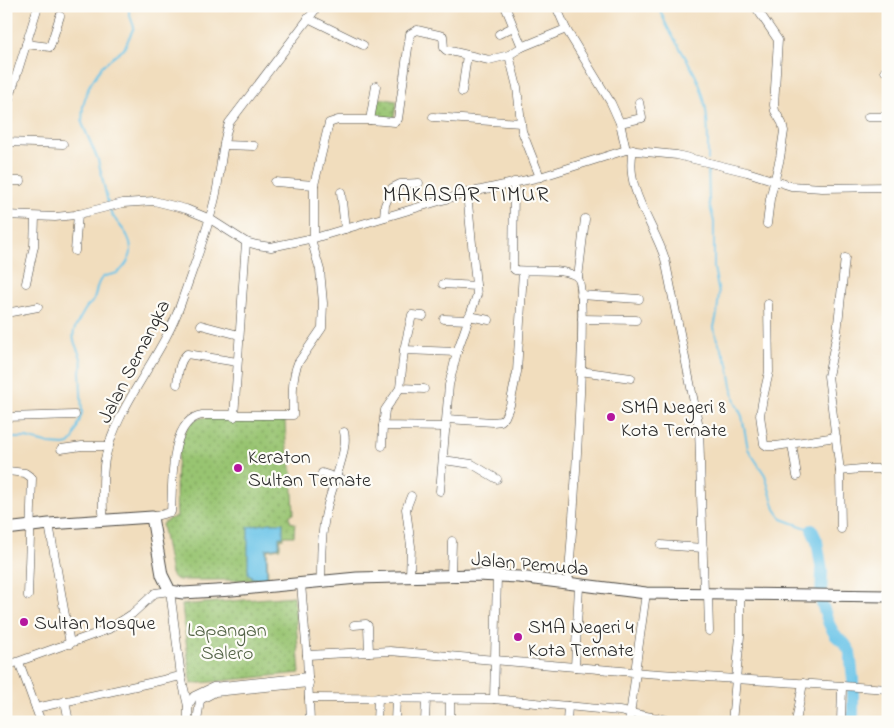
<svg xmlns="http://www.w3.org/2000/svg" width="894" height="728" viewBox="0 0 894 728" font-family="'Indie Flower',sans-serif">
<defs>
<pattern id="green-dots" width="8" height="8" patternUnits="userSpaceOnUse" patternTransform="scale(1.25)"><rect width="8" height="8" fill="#98c471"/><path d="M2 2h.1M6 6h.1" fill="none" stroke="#7c9f5d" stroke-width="1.8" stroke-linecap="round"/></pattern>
</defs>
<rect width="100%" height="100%" fill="#fdfcf7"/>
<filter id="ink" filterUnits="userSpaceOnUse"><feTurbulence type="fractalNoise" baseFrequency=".02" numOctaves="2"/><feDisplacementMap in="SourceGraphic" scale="10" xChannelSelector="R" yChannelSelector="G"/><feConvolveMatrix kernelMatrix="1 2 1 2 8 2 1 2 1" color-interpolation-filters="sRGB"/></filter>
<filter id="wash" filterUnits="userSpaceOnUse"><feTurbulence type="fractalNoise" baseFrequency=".0096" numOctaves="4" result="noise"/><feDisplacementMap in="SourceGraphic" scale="20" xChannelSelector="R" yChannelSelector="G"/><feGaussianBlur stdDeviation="1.12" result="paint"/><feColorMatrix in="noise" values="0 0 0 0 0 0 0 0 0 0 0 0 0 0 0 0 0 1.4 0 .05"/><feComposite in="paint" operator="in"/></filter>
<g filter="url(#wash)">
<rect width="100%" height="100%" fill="#f1ddbd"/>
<g fill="url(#green-dots)" stroke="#62784e">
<path d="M379 98 397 101 393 122 375 119Z"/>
<path d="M210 417 285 419 286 442 292 472 294 514 290 515V522L295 523 294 536H285L284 538 280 539V548L267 550 268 580H179L174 578 171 574 162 524 169 519 177 517C176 493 173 439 192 422 196 417 204 418 210 417Z"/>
<path d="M294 596 300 673 191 684 182 605Z"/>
</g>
<path fill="#6ac4e8" stroke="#4a788a" d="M270 523H283V537H279V547L266 549 267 578H252L251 575 248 574V527Z"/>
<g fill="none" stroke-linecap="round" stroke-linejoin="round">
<g stroke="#6ac4e8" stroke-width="2">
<path d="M659 6C667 34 687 55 698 81 709 106 708 133 708 160"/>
<path d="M708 165 709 202 714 222V268L719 293 717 314 714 327 716 337 728 364 735 402 742 416 748 449 765 475 775 509 782 519 812 530"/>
<path d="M108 203 98 160 82 123 83 105 89 86 102 66 124 49 134 27 129 13V6"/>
<path d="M6 438H26L50 444 64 445 69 444 73 440 82 413 80 371C87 356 70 346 74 331 74 329 85 309 87 307 89 304 93 303 94 299 97 292 96 283 102 278 107 274 112 275 117 273 123 270 131 258 131 251 132 232 114 224 109 208"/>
</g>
<path stroke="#6ac4e8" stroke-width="12" d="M812 530 817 541 822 571 821 601 829 624 835 635 845 644 850 652 853 680V722"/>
</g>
</g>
<g filter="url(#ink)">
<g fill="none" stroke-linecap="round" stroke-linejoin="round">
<defs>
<g id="minor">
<path d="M505 6 522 47"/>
<path d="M556 6 566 29"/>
<path d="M755 6 778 40 774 105 775 111 782 123 784 131 780 158 770 199 767 224"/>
<path d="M308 18 363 45"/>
<path d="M499 34 513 27"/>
<path d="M26 44 50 47 60 16"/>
<path d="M885 71H888"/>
<path d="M462 92 467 55"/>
<path d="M6 109 38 6"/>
<path d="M433 117 521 123"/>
<path d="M868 117H888"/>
<path d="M370 120 395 122 398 119 410 34 417 30 443 36 444 48 446 50 489 60 509 55"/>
<path d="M620 123 642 118 639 102"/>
<path d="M6 142 63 144"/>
<path d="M224 145 254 146"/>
<path d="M633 150C624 190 654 223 665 259L699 427 704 593"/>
<path d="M540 177 522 131 517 87 509 55 522 47 566 29 611 103 620 123 626 150"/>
<path d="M6 181H21"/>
<path d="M275 182 314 185"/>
<path d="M514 182 513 268 515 270C529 272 569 267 578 278 590 292 571 548 568 584"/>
<path d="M341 192 345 229"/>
<path d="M6 215 55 217 75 215 123 203 154 201 186 209 210 219 246 242 257 245 271 247 318 237 463 194 540 177 626 150 677 155 747 172 791 186 822 188 888 187"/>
<path d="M384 217 385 205 392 188 400 184 419 183"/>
<path d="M314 238V185L329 123 338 120H370L376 86"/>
<path d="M75 251 78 214"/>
<path d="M578 278 585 219"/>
<path d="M26 283 34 246 35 217"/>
<path d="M443 284 476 286"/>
<path d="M581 295 639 299"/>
<path d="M768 304 769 372 763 398 760 415 764 444 767 446H776L836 437"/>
<path d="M6 313 38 307"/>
<path d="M469 316 489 320"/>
<path d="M444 319 468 320"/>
<path d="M582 319 636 320"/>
<path d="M201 325 239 335"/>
<path d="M404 350 412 315 423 316"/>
<path d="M580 371 631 378"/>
<path d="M177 384C178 374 179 361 187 354L237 362"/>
<path d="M400 388 424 389"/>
<path d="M6 417 75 415"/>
<path d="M234 417 246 242"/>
<path d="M447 419 493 422 501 421 505 417 510 405 517 372 523 271"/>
<path d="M446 427 383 426 385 410 400 388 404 350 457 352"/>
<path d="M792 444 797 476"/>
<path d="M382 446 383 426"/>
<path d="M61 449 82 446H109"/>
<path d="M443 460 472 464 497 479"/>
<path d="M8 471 25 473 32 478 28 596"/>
<path d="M840 471 861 469H888"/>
<path d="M322 473 344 480"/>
<path d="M440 491 449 385 457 352 477 295 467 193"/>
<path d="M152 517 171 512C173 487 168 420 202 415H293C293 398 291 380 298 363L322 328 323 303 320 270 311 239"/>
<path d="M104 520C102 510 103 500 103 490 103 480 103 469 105 459 118 402 162 358 181 303 193 268 207 233 215 198 221 173 221 147 229 123L318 6"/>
<path d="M49 524 70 644"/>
<path d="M841 529 840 471 828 376 837 333 845 258"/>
<path d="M661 545 703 548"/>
<path d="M451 576 452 541"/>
<path d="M410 577 411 546 406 509 411 496"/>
<path d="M321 582C321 557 321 532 327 508 331 488 349 449 344 432"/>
<path d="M301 584 307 655 310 722"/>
<path d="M708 593 709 631"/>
<path d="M354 625 366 624 368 626 369 652"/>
<path d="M307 655 390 651 645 673 888 689"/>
<path d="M19 662 38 714 40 719 38 722"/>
<path d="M6 666 109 629 132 614 155 593 170 591 181 676 188 706V722"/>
<path d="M575 667 579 586"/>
<path d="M635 672 646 593"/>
<path d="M309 698 494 699 619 711 678 722"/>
<path d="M450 698V722"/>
<path d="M494 699 497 576"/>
<path d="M200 700 215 692 309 683"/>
<path d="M65 701 69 722"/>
<path d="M188 706 194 696 213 687 308 677"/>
<path d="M36 708 181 676"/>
<path d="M197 722 200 700"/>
<path d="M377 722 378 698"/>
<path d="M395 722 396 698"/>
<path d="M425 722 426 698"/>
<path d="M567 722 568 706"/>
<path d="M629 722 636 672"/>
<path d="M732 722 740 636V594"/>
<path d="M796 722 803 683"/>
<path d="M841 722 842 687"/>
</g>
<path id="highway" d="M6 529 49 524 152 517 162 575 170 591 183 593 232 590 357 578 476 575 519 577 646 593 888 596"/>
</defs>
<use href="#minor" stroke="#494641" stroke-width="9"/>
<use href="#highway" stroke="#494641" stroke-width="13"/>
<use href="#minor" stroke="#fff" stroke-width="8"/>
<use href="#highway" stroke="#fff" stroke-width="11"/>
</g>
</g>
<g fill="#b5179e" stroke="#fdfcf7" stroke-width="2">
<circle cx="611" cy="417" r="5"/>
<circle cx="238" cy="468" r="5"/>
<circle cx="24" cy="622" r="5"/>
<circle cx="518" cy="637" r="5"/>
</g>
<g text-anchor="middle" stroke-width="4.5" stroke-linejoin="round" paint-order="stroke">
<g font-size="20" fill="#2b2b2b" stroke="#fdfcf7">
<text transform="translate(133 361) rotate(-63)" y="7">Jalan Semangka</text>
<text transform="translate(530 563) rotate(5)" y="7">Jalan Pemuda</text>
</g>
<g font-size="20" fill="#2b2b2b" stroke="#fdfcf7" text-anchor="start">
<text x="621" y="413">SMA Negeri 8<tspan x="621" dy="23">Kota Ternate</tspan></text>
<text x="248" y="463">Keraton<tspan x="248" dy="23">Sultan Ternate</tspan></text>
<text x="34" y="629">Sultan Mosque</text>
<text x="528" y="633">SMA Negeri 4<tspan x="528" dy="23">Kota Ternate</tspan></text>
</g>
<g font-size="20" fill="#516144" stroke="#fdfcf7">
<text x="227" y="636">Lapangan<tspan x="227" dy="23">Salero</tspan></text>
</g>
<g font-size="22" letter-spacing="1" fill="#2b2b2b" stroke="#fdfcf7">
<text x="466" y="201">MAKASAR TIMUR</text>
</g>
</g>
<rect width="894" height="728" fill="none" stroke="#fdfcf7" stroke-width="25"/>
</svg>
